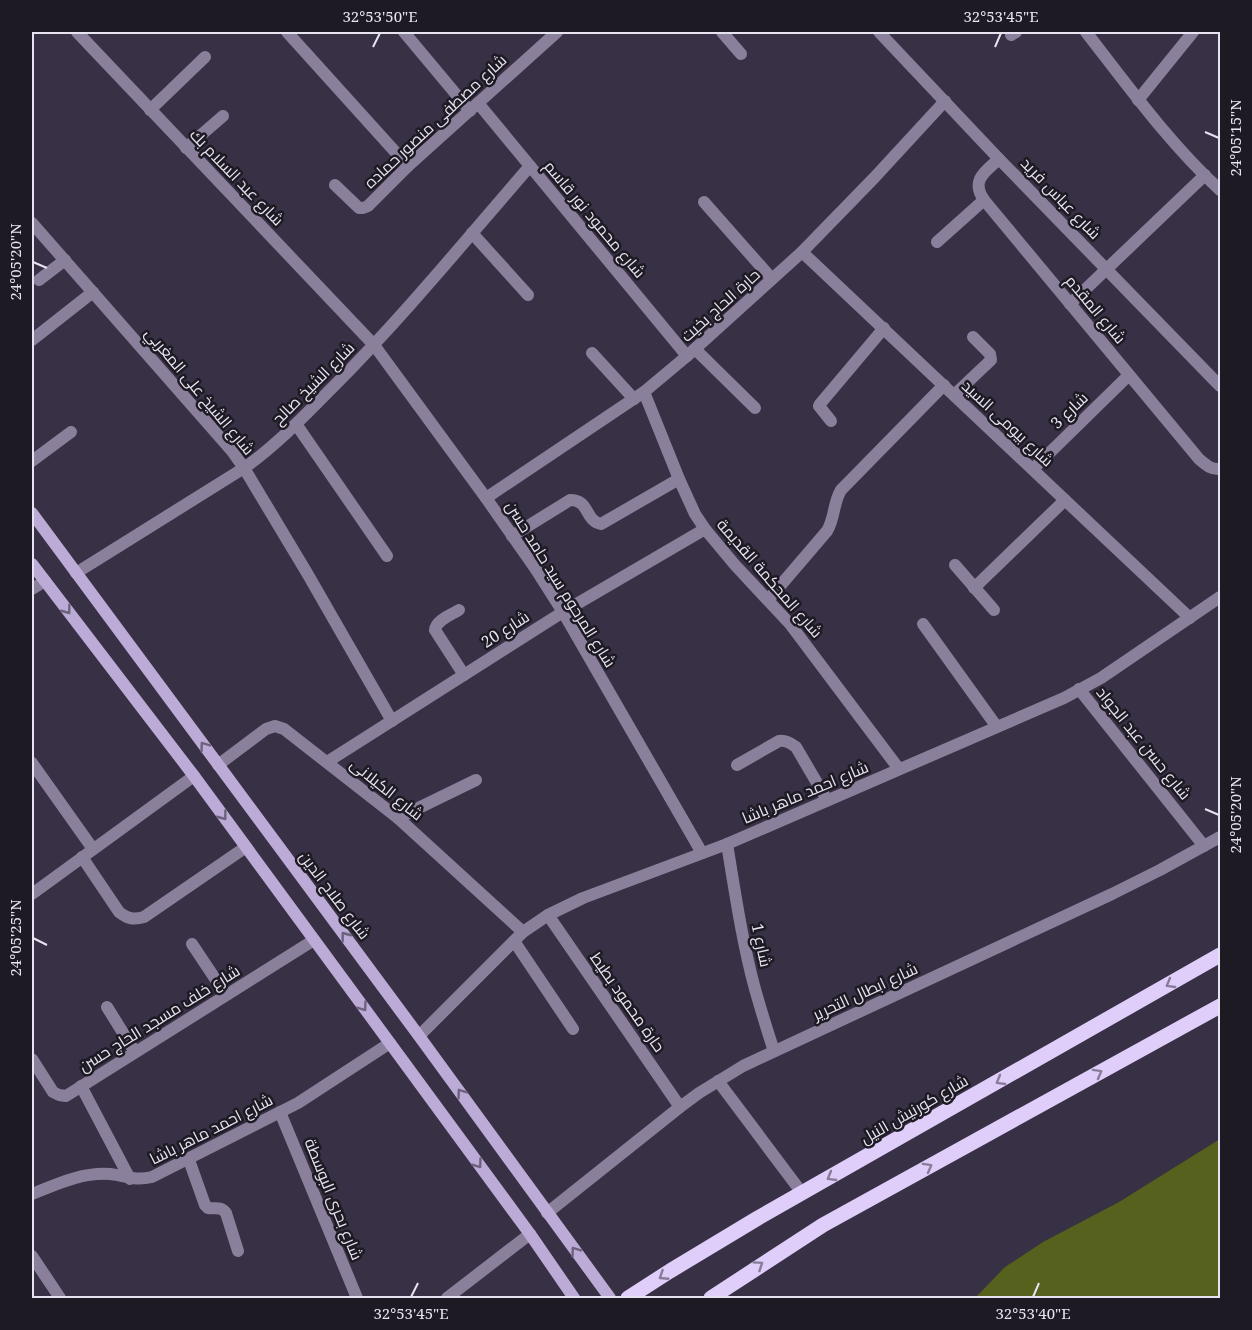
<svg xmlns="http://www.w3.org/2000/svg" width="1252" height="1330" viewBox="0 0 1252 1330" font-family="'Noto Serif',Cairo,serif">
<rect width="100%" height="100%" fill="#383044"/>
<path fill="#55611d" d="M1220 1139V1298H975L1005 1267 1043 1242 1119 1202Z"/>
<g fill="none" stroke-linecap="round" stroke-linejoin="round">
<g stroke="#8a809b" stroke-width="12">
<path d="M419 1036 523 932 548 915 583 898 727 844 1064 698 1101 678 1220 597"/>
<path d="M189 1160 205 1205 208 1208C216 1209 221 1206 226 1213L238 1251"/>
<path d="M32 1194C57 1184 82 1172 110 1174 127 1176 134 1181 152 1177L298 1103 390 1043"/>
</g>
<g stroke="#8a809b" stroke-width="12">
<path d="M77 32 374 345 486 498 535 568 563 612 702 853"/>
<path d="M287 32 408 166"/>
<path d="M404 32 470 111"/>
<path d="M722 32 741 54"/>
<path d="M879 32 999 159 1220 386"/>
<path d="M1086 32C1128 86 1169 143 1220 190"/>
<path d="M1011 35 1016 32"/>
<path d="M1138 100 1193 32"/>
<path d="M478 103 687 356"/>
<path d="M150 110 205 57"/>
<path d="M186 148 223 116"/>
<path d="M999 159C986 171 970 180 984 200L1199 459C1206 465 1211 470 1220 469"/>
<path d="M335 185 359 208H363L368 206 408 166 557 32"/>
<path d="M704 202 772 279"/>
<path d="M32 223 232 451 244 468 307 573 392 721"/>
<path d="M472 233 528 295"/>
<path d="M937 242 984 200"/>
<path d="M802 252 1190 618"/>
<path d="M39 280 65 260"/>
<path d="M1070 304 1205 175"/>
<path d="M32 340 93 292"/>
<path d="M695 349 755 408"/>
<path d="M592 353 634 399"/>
<path d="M644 392 679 479 695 514 705 529 735 565 790 624 899 769"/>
<path d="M954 395 991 360 990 354 973 337"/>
<path d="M831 421 819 406 820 404 884 328"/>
<path d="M296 424 387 556"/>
<path d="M32 461 71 432"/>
<path d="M1033 469 1129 375"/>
<path d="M486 498 644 392 687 356 802 252 874 178 945 101"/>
<path d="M512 536 570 500C590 500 584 520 601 524L679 479"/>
<path d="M955 565 994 610"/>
<path d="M76 573 244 468C277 445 304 416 332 388 402 318 465 241 530 166"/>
<path d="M974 588 1065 500"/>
<path d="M32 589 45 581"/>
<path d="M768 600 827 531C835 518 833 503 841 490L944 385"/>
<path d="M459 610C451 615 436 620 435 630L464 675"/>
<path d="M923 624 997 727"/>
<path d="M1079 689 1204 846"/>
<path d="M327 762 563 612 705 529"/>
<path d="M32 763 93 849"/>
<path d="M218 765 266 729 275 726 284 729 398 818 523 932"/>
<path d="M737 765 779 741C786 740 790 743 796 747L827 800"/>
<path d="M398 818 476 780"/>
<path d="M727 844C735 892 742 941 755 989 761 1010 767 1030 774 1051"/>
<path d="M82 857 119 912C128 919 134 920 144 917L246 847"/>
<path d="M32 894 194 776"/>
<path d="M548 915 680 1107"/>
<path d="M514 941 573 1029"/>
<path d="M192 944 226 995"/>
<path d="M107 1007 135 1052"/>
<path d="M32 1059 53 1092 59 1095 66 1096 314 940"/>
<path d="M718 1081 802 1193"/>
<path d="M81 1086 130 1179"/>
<path d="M280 1112 357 1298"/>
<path d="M547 1213 680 1107 699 1093 743 1066 1112 894 1160 870 1220 837"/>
<path d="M32 1256 60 1298"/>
<path d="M447 1298 530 1234"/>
</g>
<g stroke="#bbabd6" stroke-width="12">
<path d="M32 513 419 1036 610 1298"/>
<path d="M32 564 194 776 530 1234 574 1298"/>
</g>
<g stroke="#dfcefa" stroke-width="15">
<path d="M628 1298 670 1271 758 1218 1220 955"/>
<path d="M711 1298 823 1225 1220 1006"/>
</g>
</g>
<defs><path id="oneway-chevron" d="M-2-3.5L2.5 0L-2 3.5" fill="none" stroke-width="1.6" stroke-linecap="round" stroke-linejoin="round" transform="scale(1.5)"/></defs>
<g stroke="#6c627c">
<use href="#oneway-chevron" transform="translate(67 610) rotate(53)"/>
<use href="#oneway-chevron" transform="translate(204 746) rotate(-126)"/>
<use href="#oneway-chevron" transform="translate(223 816) rotate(53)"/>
<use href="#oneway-chevron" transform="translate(345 936) rotate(-127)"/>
<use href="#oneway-chevron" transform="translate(363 1007) rotate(54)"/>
<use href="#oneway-chevron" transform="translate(461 1093) rotate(-126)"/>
<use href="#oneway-chevron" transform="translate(478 1164) rotate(54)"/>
<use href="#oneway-chevron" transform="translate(575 1251) rotate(-126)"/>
</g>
<g stroke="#887d99">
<use href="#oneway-chevron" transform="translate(1170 984) rotate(150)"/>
<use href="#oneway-chevron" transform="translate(1098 1073) rotate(-29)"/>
<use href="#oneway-chevron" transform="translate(1000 1081) rotate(150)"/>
<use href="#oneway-chevron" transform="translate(928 1167) rotate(-29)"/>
<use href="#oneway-chevron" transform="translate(831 1177) rotate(150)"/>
<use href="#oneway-chevron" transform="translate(759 1265) rotate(-34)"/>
<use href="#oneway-chevron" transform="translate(663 1276) rotate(147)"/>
</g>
<path fill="none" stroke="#e8e3f0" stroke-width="2" d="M373 47 380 33M995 47 1001 33M1205 132 1219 138M33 262 47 268M1205 809 1219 815M33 938 47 945M411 1297 418 1283M1033 1297 1039 1283"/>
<g text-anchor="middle" stroke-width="5" stroke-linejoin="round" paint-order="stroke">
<g font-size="16" fill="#e8e3f0" stroke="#1e1a23">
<text transform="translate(435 121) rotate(-43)" y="6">شارع مصطفى منصور حماده</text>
<text transform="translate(237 177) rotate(46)" y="6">شارع عبد السلام بك</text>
<text transform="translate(1061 198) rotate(46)" y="6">شارع عباس فريد</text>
<text transform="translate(595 219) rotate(50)" y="6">شارع محمود نور قاسم</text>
<text transform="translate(720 305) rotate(-42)" y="6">حارة الحاج بخيت</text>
<text transform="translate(1096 309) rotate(50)" y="6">شارع المقدم</text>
<text transform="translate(313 383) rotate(-45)" y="6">شارع الشيخ صالح</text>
<text transform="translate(200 391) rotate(50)" y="6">شارع الشيخ على المغربي</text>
<text transform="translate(1069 410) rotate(-44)" y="6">شارع 3</text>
<text transform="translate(1008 423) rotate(43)" y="6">شارع بيومى السيد</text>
<text transform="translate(770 578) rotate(49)" y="6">شارع المحكمة القديمة</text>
<text transform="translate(561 584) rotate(58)" y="6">شارع المرحوم سيد حامد حسن</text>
<text transform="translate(505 629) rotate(-33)" y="6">شارع 20</text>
<text transform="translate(1144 743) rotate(51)" y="6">شارع حسن عبد الجواد</text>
<text transform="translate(387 789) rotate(39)" y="6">شارع الكيلانى</text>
<text transform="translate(805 792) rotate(-23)" y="6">شارع احمد ماهر باشا</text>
<text transform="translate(335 895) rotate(53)" y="6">شارع صلاح الدين</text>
<text transform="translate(762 945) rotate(78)" y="6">شارع 1</text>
<text transform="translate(865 991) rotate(-25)" y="6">شارع ابطال التحرير</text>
<text transform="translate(628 1002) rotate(55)" y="6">حارة محمود بطيط</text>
<text transform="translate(159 1018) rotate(-32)" y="6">شارع خلف مسجد الحاج حسن</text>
<text transform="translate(914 1109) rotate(-30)" y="6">شارع كورنيش النيل</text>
<text transform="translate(211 1129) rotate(-27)" y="6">شارع احمد ماهر باشا</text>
<text transform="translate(334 1199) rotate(68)" y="6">شارع بحرى البوسطة</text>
</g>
</g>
<rect width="1252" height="1330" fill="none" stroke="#1e1a23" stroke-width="66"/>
<rect x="33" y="33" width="1186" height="1264" fill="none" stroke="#e8e3f0" stroke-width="2"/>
<g font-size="15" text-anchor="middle" fill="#e8e3f0">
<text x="380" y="22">32°53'50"E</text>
<text x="1001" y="22">32°53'45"E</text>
<text transform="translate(1236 138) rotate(-90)" y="5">24°05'15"N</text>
<text transform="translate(16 262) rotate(-90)" y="5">24°05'20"N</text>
<text transform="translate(1236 815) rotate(-90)" y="5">24°05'20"N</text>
<text transform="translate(16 938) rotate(-90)" y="5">24°05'25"N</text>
<text x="411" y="1319">32°53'45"E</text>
<text x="1033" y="1319">32°53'40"E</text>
</g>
</svg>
